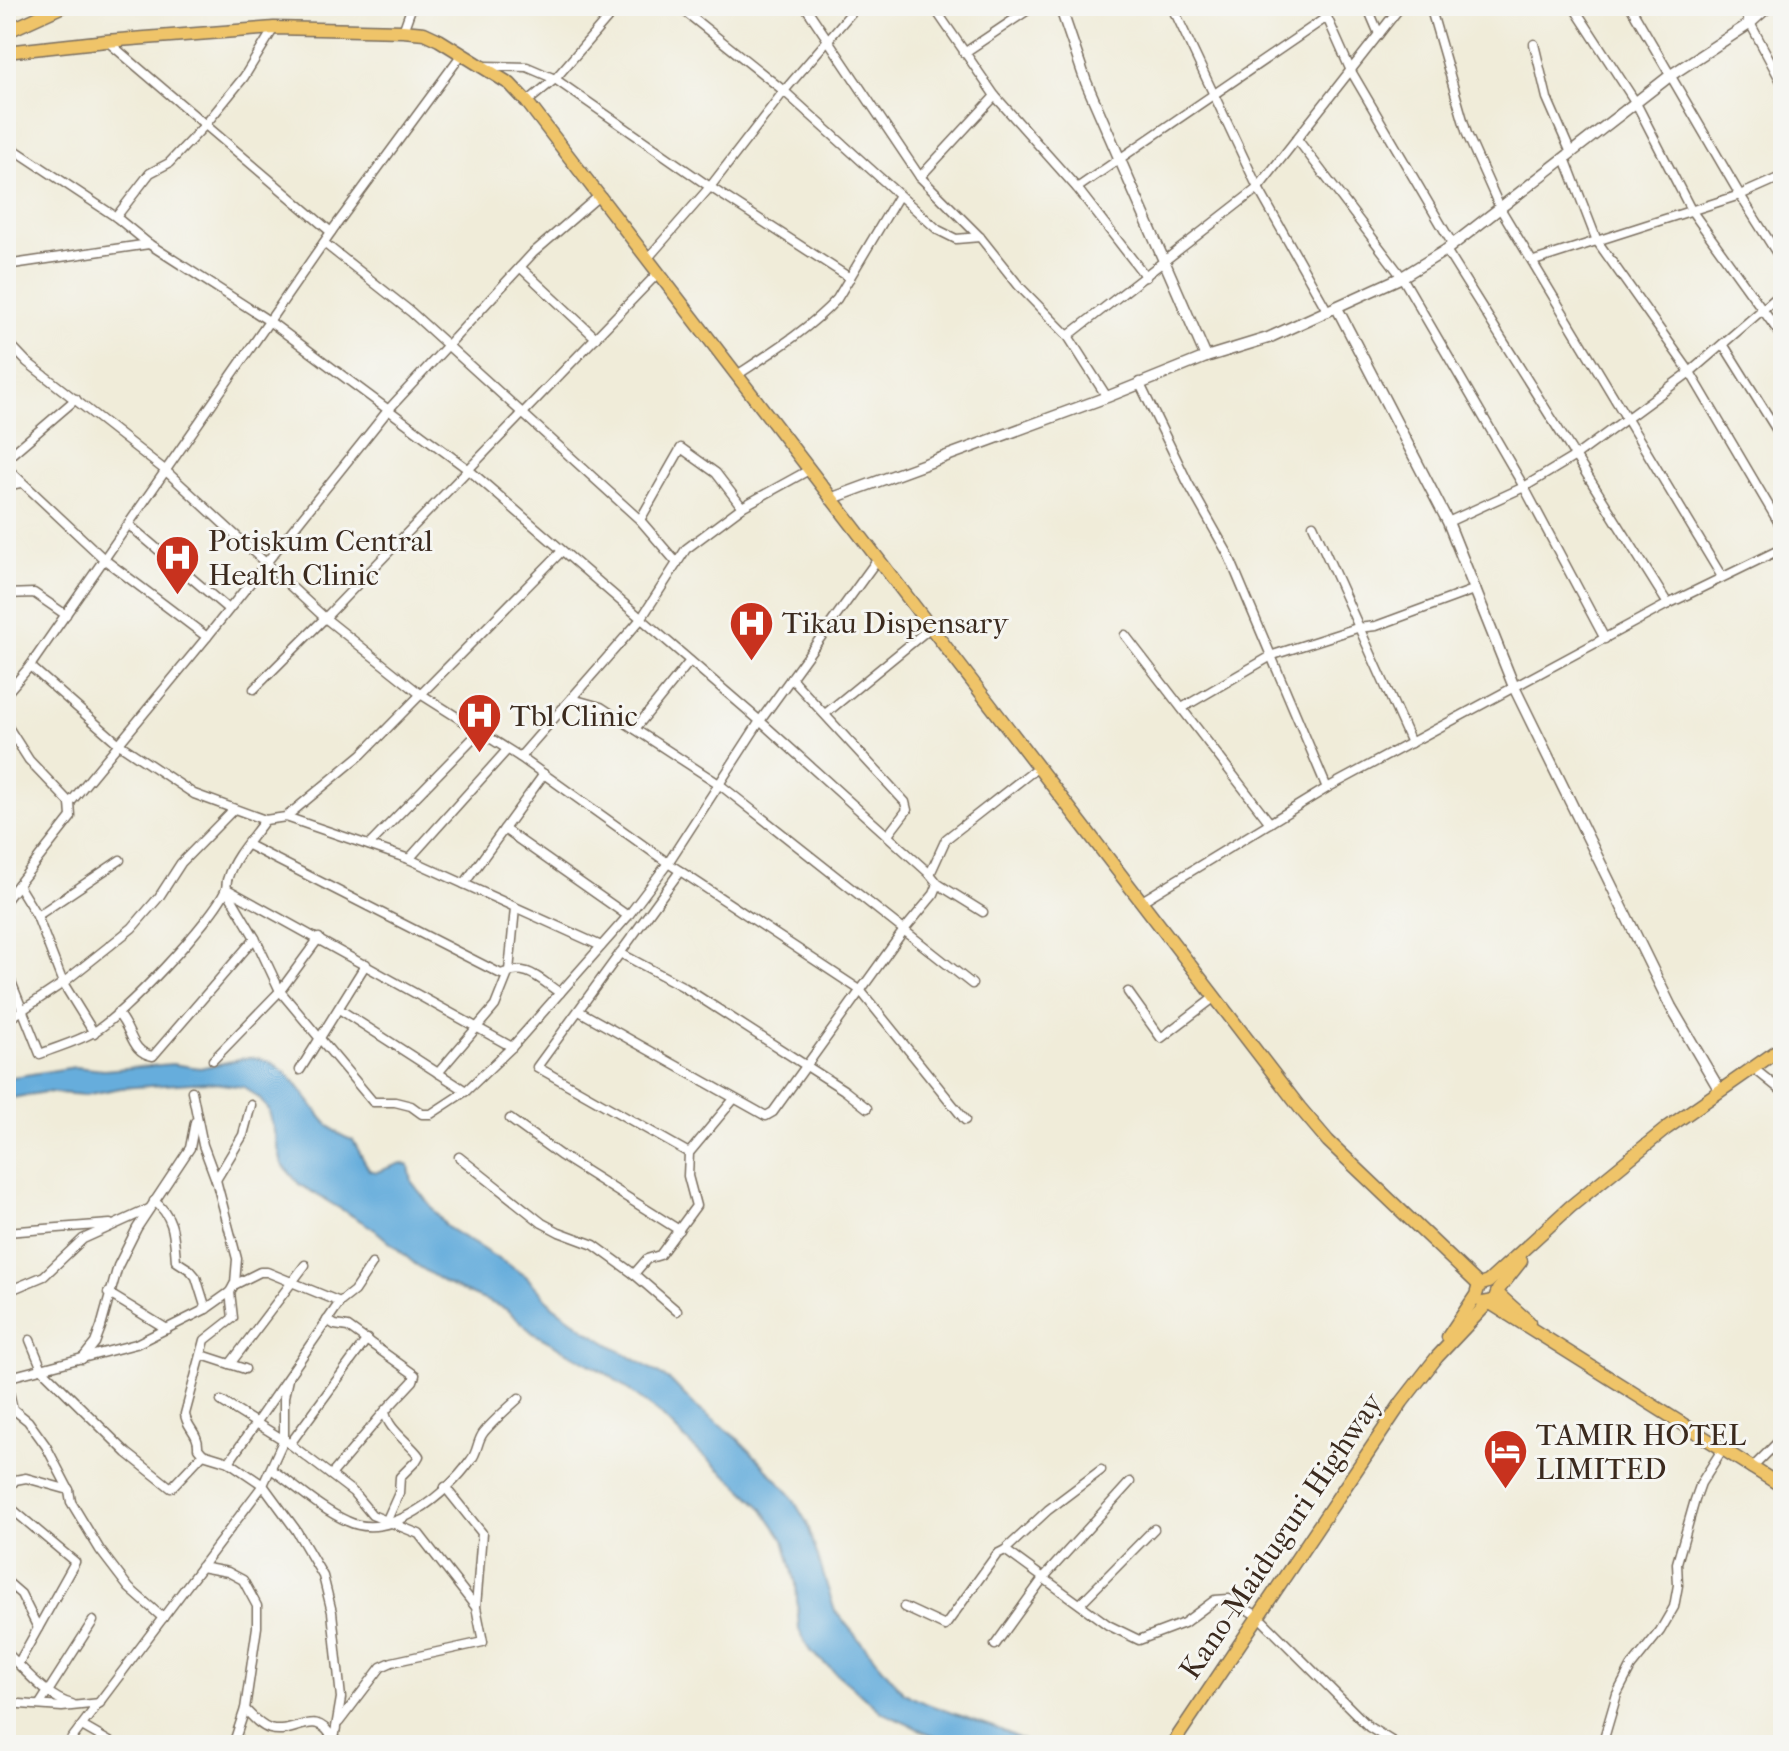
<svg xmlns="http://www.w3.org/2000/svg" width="1789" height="1751" viewBox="0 0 1789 1751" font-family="'IM FELL French Canon',serif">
<rect width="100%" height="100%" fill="#f6f6f2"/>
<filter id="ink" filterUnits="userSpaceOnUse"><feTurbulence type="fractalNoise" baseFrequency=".0125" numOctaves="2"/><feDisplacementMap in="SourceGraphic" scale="16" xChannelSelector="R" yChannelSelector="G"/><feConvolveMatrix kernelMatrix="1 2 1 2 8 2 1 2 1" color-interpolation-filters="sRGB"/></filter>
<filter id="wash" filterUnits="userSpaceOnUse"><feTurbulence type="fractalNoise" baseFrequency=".006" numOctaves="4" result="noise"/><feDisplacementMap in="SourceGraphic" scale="32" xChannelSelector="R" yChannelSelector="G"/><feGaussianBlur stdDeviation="1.8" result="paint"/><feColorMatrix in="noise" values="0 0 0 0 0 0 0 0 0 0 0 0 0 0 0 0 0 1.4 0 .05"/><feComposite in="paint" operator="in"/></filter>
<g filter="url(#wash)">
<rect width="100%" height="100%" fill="#f0ecd9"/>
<path fill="#66addc" stroke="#506c7d" stroke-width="2" d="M250 1057C303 1061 311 1130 353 1140L369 1170 377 1172 401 1163 409 1166 412 1182 447 1227 526 1276 553 1306 592 1334 671 1381 695 1406 738 1439 756 1457 790 1494 807 1523 835 1611 903 1692C943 1715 991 1720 1031 1745H947L943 1740 883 1713 810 1651 799 1630 796 1584 784 1540 762 1508 736 1483 694 1448 660 1414 609 1375 533 1333 506 1309 447 1284 415 1264 374 1229 299 1184 282 1164 269 1111 259 1098 244 1087 206 1082 121 1088 85 1095 45 1092 6 1099V1078L75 1067 104 1070 172 1064 200 1068Z"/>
</g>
<g filter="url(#ink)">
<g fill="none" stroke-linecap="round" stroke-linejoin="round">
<defs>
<g id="minor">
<path d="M678 6 784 91 938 230 956 239 980 237"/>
<path d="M805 6 920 177 980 237 1019 286 1068 336 1107 397"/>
<path d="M933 6 995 96 1077 188 1146 277"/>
<path d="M1172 6 1258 188 1328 312"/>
<path d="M1322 6 1351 71 1453 245"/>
<path d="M1367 6 1379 34"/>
<path d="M1430 6 1467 134 1500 208 1722 577"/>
<path d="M1573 6 1636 103 1691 210 1783 338"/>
<path d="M1630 6 1740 195 1783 263"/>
<path d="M1741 6 1783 85"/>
<path d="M1175 14 1186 6"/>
<path d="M403 31 412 6"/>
<path d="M107 41 331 232"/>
<path d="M1534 44 1547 98 1571 153"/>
<path d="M964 53 1034 6"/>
<path d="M484 66 527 67 555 79 710 187 850 278"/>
<path d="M527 102 555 79 618 6"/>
<path d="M1297 139 1402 277 1524 487 1605 639"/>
<path d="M6 144 116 217 149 244 269 321 469 470 760 721 930 874 938 884 983 912"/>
<path d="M1565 158 1597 241 1690 372 1783 530"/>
<path d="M920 177 995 96"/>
<path d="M1077 188 1327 17"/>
<path d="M116 217 150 173 169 163 205 125 244 77 274 28"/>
<path d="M324 243 411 312 640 520 677 563"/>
<path d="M1446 250 1668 604"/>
<path d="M648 258 710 187 784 91 857 6"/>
<path d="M1534 261 1740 195 1783 176"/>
<path d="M6 265 149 244"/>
<path d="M520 267 596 338"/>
<path d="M1068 336 1258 188 1401 6"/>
<path d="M6 340 27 362 166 471 325 618 659 272"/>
<path d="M1723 344 1783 440"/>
<path d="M737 375C772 352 808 330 837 299L899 195"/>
<path d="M1139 382 1188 483 1228 554 1327 788"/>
<path d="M6 459 76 399"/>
<path d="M6 467 105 560 207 637"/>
<path d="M6 486 20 483"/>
<path d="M640 520 681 448 716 473 742 507"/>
<path d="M1448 522 1524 487 1577 455 1690 372 1783 292"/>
<path d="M129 525 228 609"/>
<path d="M1313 525 1411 743"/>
<path d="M6 594 34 593 66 615"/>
<path d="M1125 635 1270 823"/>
<path d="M30 666 119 744 194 794 265 820 286 817 409 859 601 946"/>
<path d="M791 678 905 802 907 810 888 835"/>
<path d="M254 689 325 618 419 693 520 757 668 863 860 990 965 1120"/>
<path d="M6 694 30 666 331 232 462 54"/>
<path d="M572 699 601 707 719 784 972 984"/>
<path d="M1182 708 1273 655 1357 628 1376 626 1476 589"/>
<path d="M825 714 930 628"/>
<path d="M6 724 29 760 70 803"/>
<path d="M635 729 690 661"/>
<path d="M520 757 641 619 686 549 742 507 809 470"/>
<path d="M286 817 362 754 562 551"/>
<path d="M504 829 628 916"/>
<path d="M248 845 501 974C527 963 539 979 560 993"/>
<path d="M369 845 479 732"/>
<path d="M409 859 507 750"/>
<path d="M680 871 537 1067 689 1153"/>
<path d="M930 874 946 839 1038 767"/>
<path d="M464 884 544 774"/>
<path d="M18 885 37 916 63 983 94 1033"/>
<path d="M226 889 255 938 280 991 373 1102H395L411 1106 422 1114H431L466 1091 512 1047 628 916 668 863 760 721 877 560"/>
<path d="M227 889 512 1047"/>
<path d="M6 900 71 817 70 803 207 637 389 409 533 253 600 195"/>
<path d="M1142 901 1327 788 1668 604 1783 548"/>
<path d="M37 916 120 860"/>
<path d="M620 953 682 986 844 1090 867 1108"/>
<path d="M6 969 40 1054C57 1047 76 1042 92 1033 120 1019 215 918 226 889 227 885 226 881 228 877 234 857 253 837 265 820"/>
<path d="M1128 992 1161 1038 1215 997"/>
<path d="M339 1009 466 1091"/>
<path d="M579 1011 766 1116 773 1112 904 930 934 894 938 884"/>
<path d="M117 1013C133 1030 130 1052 153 1056L255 938"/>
<path d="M6 1021 63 983 132 928 159 897 181 863 234 809"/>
<path d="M213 1060 280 991 319 938"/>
<path d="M1752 1067 1783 1092"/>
<path d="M300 1070 366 964"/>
<path d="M438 1073 495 1006 509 971 515 908"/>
<path d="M510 1119 560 1155 679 1230"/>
<path d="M459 1157 542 1223 559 1232 594 1245 634 1274 677 1311"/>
<path d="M216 1180 243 1135 251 1105"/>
<path d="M154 1201C175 1217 174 1237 176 1261L190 1270 196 1277 206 1309"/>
<path d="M6 1232 110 1224"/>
<path d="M634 1274 647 1259 660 1255 696 1206 688 1176 689 1153 734 1099"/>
<path d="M234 1285 260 1272H267L340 1302"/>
<path d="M6 1292 44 1276 83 1239 149 1209"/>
<path d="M230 1292 233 1318 205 1340 185 1414C186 1427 199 1433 198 1448L203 1454 229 1462 263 1485 296 1530 323 1576 332 1612 341 1698 333 1745"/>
<path d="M108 1293 167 1329"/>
<path d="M327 1320 335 1325 348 1327 415 1375 413 1381 385 1411C387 1429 408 1441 419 1456L416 1461 400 1477 399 1493 386 1522"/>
<path d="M30 1340 42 1369 127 1453 171 1488 203 1454"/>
<path d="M202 1355 245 1369"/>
<path d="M82 1359 95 1343 101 1327 118 1266 137 1228 190 1148 195 1122"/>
<path d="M230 1364 305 1265"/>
<path d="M6 1378 136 1344 206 1309 230 1292 235 1283 237 1259 216 1180 203 1145 192 1091"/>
<path d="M6 1380 13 1409 28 1421 46 1446 69 1490 71 1502 100 1550 129 1588 163 1618"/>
<path d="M221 1401 290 1444 353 1492 372 1515 419 1534 475 1606"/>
<path d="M290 1444 367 1339"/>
<path d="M229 1462 340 1302 354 1291 372 1264"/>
<path d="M271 1469C296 1486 320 1509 347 1521 390 1542 448 1493 471 1460 478 1452 477 1440 484 1432 494 1420 507 1409 519 1398"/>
<path d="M1751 1469 1783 1437"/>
<path d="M331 1475 385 1411"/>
<path d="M6 1493 15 1480 26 1478 69 1490"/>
<path d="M6 1504 75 1562 18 1664"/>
<path d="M1005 1550 1048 1510 1101 1470"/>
<path d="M201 1567 228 1572 243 1580 257 1606V1627L245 1709 233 1745"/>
<path d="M6 1581 21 1594 38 1628"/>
<path d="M1080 1604 1154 1529"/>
<path d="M904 1607 945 1626 997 1554 1005 1550 1108 1625 1139 1640 1184 1623 1215 1600 1229 1599 1258 1616 1369 1727 1398 1745"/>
<path d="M995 1645 1044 1577 1130 1482"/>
<path d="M6 1652C24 1669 47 1698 72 1704"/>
<path d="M6 1703 62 1707 100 1703"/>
<path d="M40 1704 93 1621"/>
<path d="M245 1709C252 1716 260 1726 270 1729 297 1736 315 1706 333 1739"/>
<path d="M339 1722 381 1667 392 1662 483 1642 476 1607 482 1533 445 1487"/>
<path d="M82 1726 115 1745"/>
<path d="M67 1745 263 1485 284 1439V1397L288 1379"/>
<path d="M1602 1745 1617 1694 1631 1667 1660 1631 1674 1607 1678 1585 1677 1563 1695 1500 1701 1483 1722 1450"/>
</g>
<g id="tertiary">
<path d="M1060 6 1086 82 1206 357"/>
<path d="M1337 308 1448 522 1514 687 1671 1007 1719 1089"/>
<path d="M830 499 1107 397 1206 357 1268 338 1402 277 1446 250 1671 75 1749 24 1769 6"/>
</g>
<g id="primary">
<path d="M6 32 63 6"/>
<path d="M6 52 106 41 274 28 403 31 424 33 439 40 510 84 527 102 1300 1108 1328 1141 1479 1285"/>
<path d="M1498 1294 1529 1322"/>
<path d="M1490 1303 1783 1487"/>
</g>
<g id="trunk">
<path d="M1483 1303 1494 1301 1498 1290 1521 1261"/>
<path d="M1448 1337 1476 1295 1479 1285 1488 1282 1570 1207 1667 1128 1783 1047"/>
<path d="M1172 1745 1402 1402 1437 1357 1487 1304"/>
</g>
</defs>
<use href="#minor" stroke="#7a6e5f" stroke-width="11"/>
<use href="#tertiary" stroke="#7a6e5f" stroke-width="13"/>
<use href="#primary" stroke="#7a6e5f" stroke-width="15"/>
<use href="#trunk" stroke="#7a6e5f" stroke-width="15"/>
<use href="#minor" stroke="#fff" stroke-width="8"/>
<use href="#tertiary" stroke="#fff" stroke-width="10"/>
<use href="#primary" stroke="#efc469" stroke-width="12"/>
<use href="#trunk" stroke="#efc469" stroke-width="12"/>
</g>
</g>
<defs>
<symbol id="hospital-pin" viewBox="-11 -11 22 30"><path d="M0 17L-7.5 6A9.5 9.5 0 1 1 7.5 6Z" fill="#c8321e" stroke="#f6f6f2"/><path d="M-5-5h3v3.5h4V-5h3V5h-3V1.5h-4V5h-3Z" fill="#fff"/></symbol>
<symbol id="hotel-pin" viewBox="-11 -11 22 30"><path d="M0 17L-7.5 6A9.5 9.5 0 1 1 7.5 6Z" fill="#c8321e" stroke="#f6f6f2"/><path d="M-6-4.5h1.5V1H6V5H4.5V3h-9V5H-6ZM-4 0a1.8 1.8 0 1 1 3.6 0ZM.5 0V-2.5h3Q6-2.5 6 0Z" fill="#fff"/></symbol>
</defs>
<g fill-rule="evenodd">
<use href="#hospital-pin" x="152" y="532" width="51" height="69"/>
<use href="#hospital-pin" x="726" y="598" width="51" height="69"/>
<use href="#hospital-pin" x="454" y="690" width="51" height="69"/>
<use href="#hotel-pin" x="1480" y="1426" width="51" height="69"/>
</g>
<g text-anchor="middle" stroke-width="6" stroke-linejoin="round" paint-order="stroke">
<g font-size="30" fill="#3b2a1e" stroke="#f6f6f2" text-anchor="start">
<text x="208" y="551">Potiskum Central<tspan x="208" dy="34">Health Clinic</tspan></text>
<text x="782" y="633">Tikau Dispensary</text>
<text x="510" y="726">Tbl Clinic</text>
<text x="1536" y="1445">TAMIR HOTEL<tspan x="1536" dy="34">LIMITED</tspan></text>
</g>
<g font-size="30" fill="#3b2a1e" stroke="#f6f6f2">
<text transform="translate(1281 1536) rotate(-56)" y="10">Kano-Maiduguri Highway</text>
</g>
</g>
<rect width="1789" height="1751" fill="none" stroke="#f6f6f2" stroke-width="32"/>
</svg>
